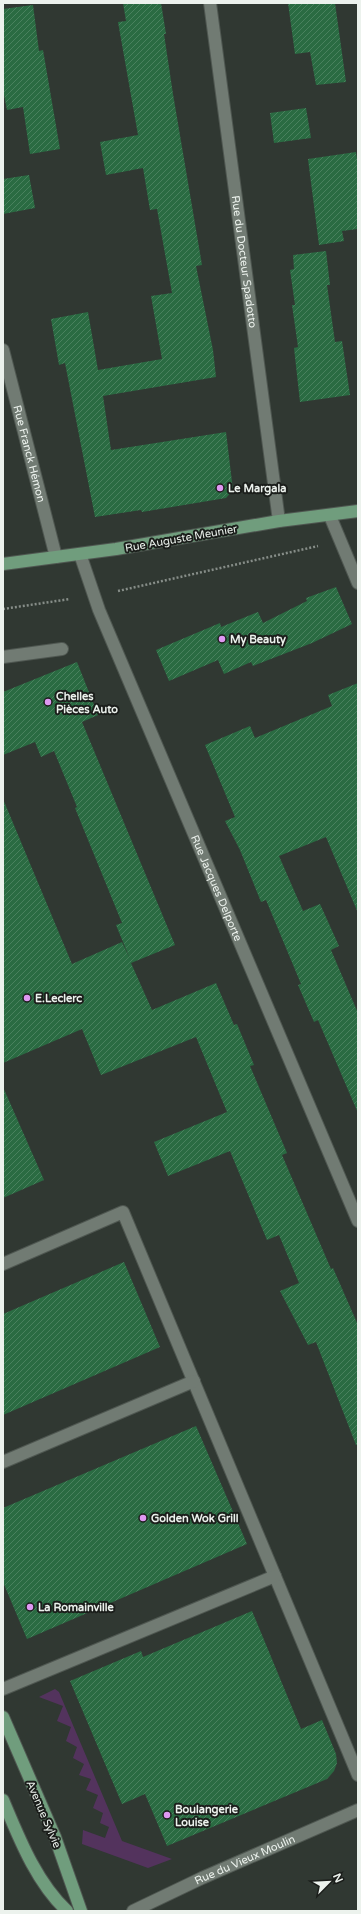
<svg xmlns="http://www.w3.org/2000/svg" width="361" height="1914" viewBox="0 0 361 1914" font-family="'Varela Round',sans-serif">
<defs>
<pattern id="building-hatch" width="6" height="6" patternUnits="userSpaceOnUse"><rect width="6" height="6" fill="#2a6b42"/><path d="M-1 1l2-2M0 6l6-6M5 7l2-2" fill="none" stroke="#49815e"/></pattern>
</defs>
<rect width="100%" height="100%" fill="#303832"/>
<path fill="#53335d" d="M55 1689 59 1692 122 1841 172 1859 148 1868 82 1844 83 1830 105 1838 109 1827 100 1823 103 1813 93 1808 98 1795 86 1790 91 1779 79 1775 84 1764 73 1758 77 1747 66 1741 71 1727 57 1721 63 1706 39 1697Z"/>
<g fill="url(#building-hatch)">
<path d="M123 3H161L166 34H164L173 94 202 265 196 266 213 350 216 377 103 396 111 450 226 432 233 490 226 498 142 512 141 510 95 517 65 363 59 365 51 319 88 312 98 370 162 359 151 296 172 293 157 209 150 210 143 168 106 175 100 142 138 135 118 22 126 21Z"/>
<path d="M288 3H335L346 82 316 85 310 52 295 54Z"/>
<path d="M33 5 39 51 43 50 60 149 30 154 23 107 7 110 3 90V9Z"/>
<path d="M306 108 311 138 274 143 270 113Z"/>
<path d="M356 152 358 166V229L342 231 344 241 319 245 308 159Z"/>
<path d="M29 175 35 208 3 214V179Z"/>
<path d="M326 251 330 285H327L335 342 342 341 350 395 300 402 294 348 298 347 292 305H295L290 270 294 269 293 255Z"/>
<path d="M336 587 352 624 312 643 253 666 251 662 224 674 218 660 169 681 156 650 220 623 221 627 258 612 263 623 307 601 306 598Z"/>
<path d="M77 662 98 715 82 722 175 945 131 963 152 1010 216 983 234 1025 237 1024 254 1065 250 1066 287 1153 282 1155 331 1269 333 1268 358 1325V1445H356L316 1342 308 1345 280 1291 299 1283 279 1235 267 1240 230 1151 168 1176 154 1142 227 1112 196 1037 101 1075 82 1029 3 1063V799L72 964 122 942 130 959 116 925 122 923 75 808 77 807 54 751 41 757 35 742 3 755V692Z"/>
<path d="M358 683V913L326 837 279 856 303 911 320 904 339 946 331 950 358 1013V1113L318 1020 314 1022 298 985 301 984 266 900 261 902 240 850 225 821 235 817 205 745 250 726 255 738 332 706 328 695Z"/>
<path d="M3 1087 44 1180 3 1198Z"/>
<path d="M124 1262 160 1347 3 1415V1314Z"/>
<path d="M196 1426 247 1544 27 1639 3 1582V1508Z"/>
<path d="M252 1611 301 1729 322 1720 336 1754 337 1763 334 1771 327 1779 167 1846 145 1794 122 1804 70 1681 141 1651 143 1657Z"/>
</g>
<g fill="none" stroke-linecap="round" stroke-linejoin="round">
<defs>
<g id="lane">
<path d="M3 657 62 649"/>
<path d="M3 1264 123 1212 358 1775"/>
<path d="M3 1462 194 1381"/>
<path d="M3 1689 275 1576"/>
</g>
<g id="street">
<path id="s1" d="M210 3 279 521"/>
<path id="s2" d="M3 350 56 557"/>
<path d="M330 516 358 583"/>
<path id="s3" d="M80 554 99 610 358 1221"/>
<path id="s4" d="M133 1911 202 1878 358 1810"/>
</g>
<g id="primary">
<path d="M3 564 116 549 279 521 358 511"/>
<path d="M3 1717 55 1837 81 1911"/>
<path d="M3 1800C19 1838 36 1882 67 1911"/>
</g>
</defs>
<use href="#lane" stroke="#4f5751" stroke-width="14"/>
<use href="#street" stroke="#4f5751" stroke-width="14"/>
<use href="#primary" stroke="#4f5751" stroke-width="14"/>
<g stroke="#868d88" stroke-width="2.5" stroke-dasharray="2 2" stroke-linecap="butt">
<path d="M118 591 318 546"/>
<path d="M3 609 70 599"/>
</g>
<use href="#lane" stroke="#717b73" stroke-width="12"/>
<use href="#street" stroke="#717b73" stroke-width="12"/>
<use href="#primary" stroke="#709d7d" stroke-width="12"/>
</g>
<g fill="#de98f2" stroke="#1b1e1b" stroke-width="1.5">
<circle cx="220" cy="488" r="4"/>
<circle cx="222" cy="639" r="4"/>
<circle cx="48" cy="702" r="4"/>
<circle cx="27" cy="998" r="4"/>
<circle cx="143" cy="1518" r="4"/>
<circle cx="30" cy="1607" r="4"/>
<circle cx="167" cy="1815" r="4"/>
</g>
<g text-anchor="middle" stroke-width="4" stroke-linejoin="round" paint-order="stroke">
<g font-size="11" fill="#ecf2ed" stroke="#1b1e1b">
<text dy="4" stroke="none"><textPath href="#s1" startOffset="261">Rue du Docteur Spadotto</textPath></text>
<text dy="4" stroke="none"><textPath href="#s2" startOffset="107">Rue Franck Hémon</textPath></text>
<text transform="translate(181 538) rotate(-10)" y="4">Rue Auguste Meunier</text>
<text dy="4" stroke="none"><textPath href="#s3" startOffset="361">Rue Jacques Delporte</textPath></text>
<text transform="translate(44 1814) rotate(67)" y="4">Avenue Sylvie</text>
<text dy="4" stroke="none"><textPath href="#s4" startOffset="123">Rue du Vieux Moulin</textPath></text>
</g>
<g font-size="11" font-weight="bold" fill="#ecf2ed" stroke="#1b1e1b" text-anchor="start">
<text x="228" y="492">Le Margala</text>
<text x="230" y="643">My Beauty</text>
<text x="56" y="700">Chelles<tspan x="56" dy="13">Pièces Auto</tspan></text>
<text x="35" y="1002">E.Leclerc</text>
<text x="151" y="1522">Golden Wok Grill</text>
<text x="38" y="1611">La Romainville</text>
<text x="175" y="1813">Boulangerie<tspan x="175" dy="13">Louise</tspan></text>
</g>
</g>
<rect width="361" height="1914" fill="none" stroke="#ecf2ed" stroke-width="8"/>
<g transform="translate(329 1882) rotate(66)" stroke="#1b1e1b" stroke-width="3" paint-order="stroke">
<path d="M0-3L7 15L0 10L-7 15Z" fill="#ecf2ed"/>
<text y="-6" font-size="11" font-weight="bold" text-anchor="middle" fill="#ecf2ed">N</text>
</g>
</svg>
